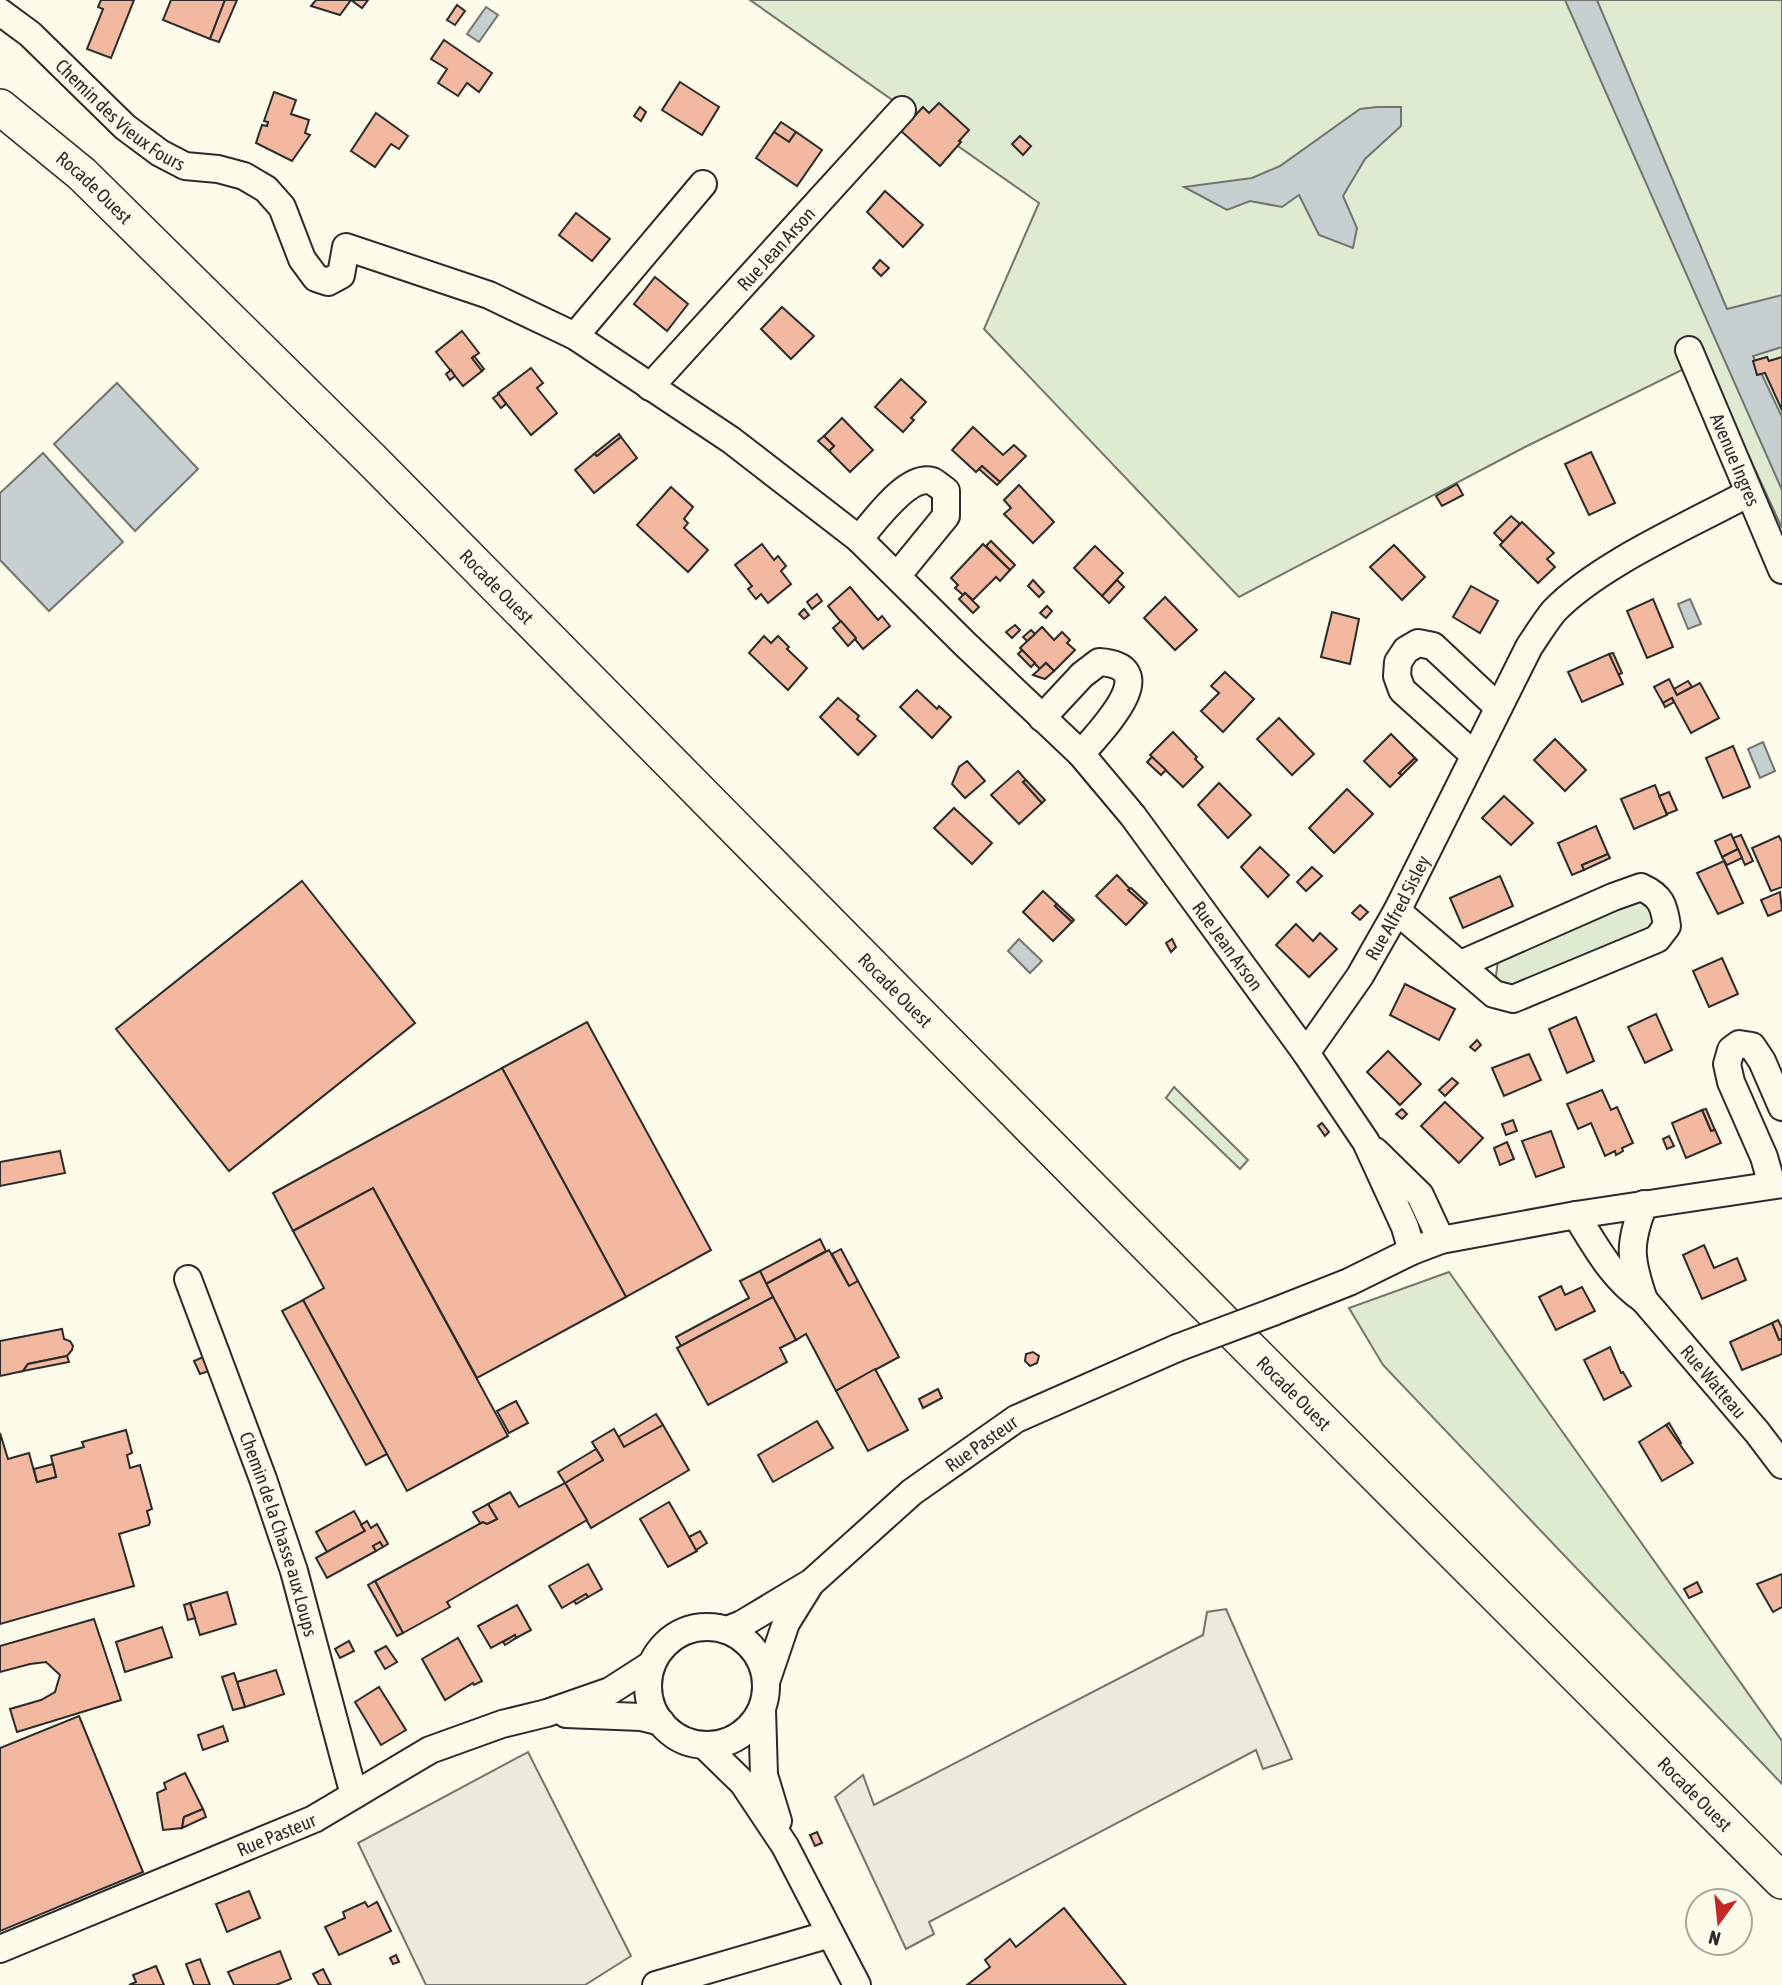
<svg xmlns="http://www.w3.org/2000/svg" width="1782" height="1985" viewBox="0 0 1782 1985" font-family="'Asap Condensed',sans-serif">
<rect width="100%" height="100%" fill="#fdfbea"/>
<g fill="#deebd1" stroke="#74746e" stroke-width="2">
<path d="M750 0H1782V528L1704 359 1525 447 1239 597 984 329 1039 203Z"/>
<path d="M1642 897 1656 912 1654 929 1521 989 1499 984 1496 976 1498 960Z"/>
<path d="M1174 1087 1248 1160 1240 1169 1166 1098Z"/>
<path d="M1449 1272 1782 1741V1784L1383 1365 1349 1308Z"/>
</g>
<g fill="#eceadb" stroke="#74746e" stroke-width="2">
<path d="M1226 1609 1292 1759 1263 1769 1256 1750 929 1922 934 1934 906 1949 835 1797 863 1775 874 1805 1203 1635 1207 1612Z"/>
<path d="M528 1752 631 1956 585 1985H426L358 1843Z"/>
</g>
<g fill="#c7d0d0" stroke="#74746e" stroke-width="2">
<path d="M1565 0H1597L1727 309 1782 295V347L1753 356 1782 417V490Z"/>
<path d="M486 7 498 15 479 42 467 34Z"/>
<path d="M1377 107H1401V126L1365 159 1343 196 1357 228 1353 248 1319 235 1299 195 1282 207 1250 201 1227 210 1184 187 1252 178 1280 166 1360 109Z"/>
<path d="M117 383 198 469 135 531 54 444Z"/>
<path d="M43 453 123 542 49 611 0 560V493Z"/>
<path d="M1690 599 1701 624 1688 629 1678 604Z"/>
<path d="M1763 742 1775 771 1760 778 1748 749Z"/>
<path d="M1019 939 1042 961 1030 973 1008 951Z"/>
</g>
<g fill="#f2b8a0" stroke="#2b2b2b" stroke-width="2">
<path d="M101 0H134L111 58 87 49 103 9 98 7Z"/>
<path d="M171 0H225L210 39 163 20Z"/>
<path d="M225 0H237L219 42 210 39Z"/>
<path d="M316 0H351L340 15 311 6Z"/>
<path d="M351 0H368L362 8Z"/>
<path d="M457 5 465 11 455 25 447 20Z"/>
<path d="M444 40 492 73 479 92 467 83 458 96 438 83 447 69 431 59Z"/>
<path d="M680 82 719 107 702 135 662 110Z"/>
<path d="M274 92 296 100 291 114 309 120 305 133 310 135 292 161 256 143 262 125 267 126 268 122 264 121Z"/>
<path d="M939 103 969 130 959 141 961 142 940 166 901 131 923 107 929 113Z"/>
<path d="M640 107 646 112 641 121 634 116Z"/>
<path d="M376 113 408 136 399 149 391 144 375 167 351 151Z"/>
<path d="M781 122 796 132 789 142 774 132Z"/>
<path d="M774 132 789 142 796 132 822 150 797 186 756 158Z"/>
<path d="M1020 136 1031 146 1023 155 1012 144Z"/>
<path d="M885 191 923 225 903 247 867 212Z"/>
<path d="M576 213 610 239 592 261 559 235Z"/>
<path d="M880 260 889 268 881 276 873 268Z"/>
<path d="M655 277 688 304 667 331 634 304Z"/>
<path d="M782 307 814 336 791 359 761 329Z"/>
<path d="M462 331 479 353 472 358 482 371 463 386 436 352Z"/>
<path d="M474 356 484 369 482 371 472 358Z"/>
<path d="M1767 357 1769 361 1782 357V410L1765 373 1757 375 1753 361Z"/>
<path d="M531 368 543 383 537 388 557 413 531 435 498 393Z"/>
<path d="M451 370 455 376 450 380 446 374Z"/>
<path d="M901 379 926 402 911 418 914 420 903 432 875 407Z"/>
<path d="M499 394 506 404 501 408 493 398Z"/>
<path d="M842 418 873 450 850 472 829 451 834 446 824 436Z"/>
<path d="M973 427 1003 455 1014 445 1026 456 1000 482 982 466 976 472 952 450Z"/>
<path d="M619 434 621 437 597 456 594 454Z"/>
<path d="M824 436 834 446 829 451 818 441Z"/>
<path d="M621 437 637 458 594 493 575 470 594 454 597 456Z"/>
<path d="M1591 452 1615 503 1589 515 1565 464Z"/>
<path d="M982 466 1000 482 997 485 979 469Z"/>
<path d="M1457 484 1463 495 1442 506 1436 496Z"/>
<path d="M1019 485 1054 522 1033 543 1004 514 1011 508 1004 500Z"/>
<path d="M671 487 693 507 684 519 688 523 684 528 708 550 688 572 637 525Z"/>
<path d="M1511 516 1520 524 1503 542 1494 533Z"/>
<path d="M1522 522 1554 553 1547 559 1555 567 1538 583 1500 545Z"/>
<path d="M991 541 1015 565 1010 570 986 546Z"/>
<path d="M762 544 774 560 778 556 786 566 781 571 791 584 768 603 761 594 756 599 748 589 752 586 735 565Z"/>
<path d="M983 544 1010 570 1000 581 996 577 973 600 965 593 963 595 955 588 958 585 951 578Z"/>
<path d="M1394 545 1425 577 1402 600 1370 567Z"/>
<path d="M1095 546 1123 573 1102 596 1074 568Z"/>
<path d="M1033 580 1044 592 1039 597 1028 586Z"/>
<path d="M1117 580 1124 587 1109 603 1102 596Z"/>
<path d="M1471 586 1498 601 1480 633 1453 617Z"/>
<path d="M850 587 878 620 882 616 890 626 863 649 828 606Z"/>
<path d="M965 593 979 607 973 613 959 599Z"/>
<path d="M817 594 822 601 812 609 807 602Z"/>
<path d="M1165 597 1197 630 1175 650 1144 618Z"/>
<path d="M1653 599 1673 647 1647 658 1627 611Z"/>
<path d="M1047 606 1052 611 1046 618 1040 613Z"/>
<path d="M804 609 809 615 804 619 799 614Z"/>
<path d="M1332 612 1359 619 1350 664 1321 657Z"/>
<path d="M841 621 856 638 848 646 833 628Z"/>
<path d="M1015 625 1020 630 1012 638 1006 632Z"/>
<path d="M1042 627 1054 640 1062 632 1070 640 1067 643 1075 650 1054 671 1046 663 1040 669 1020 648Z"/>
<path d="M1031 630 1035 634 1027 641 1023 637Z"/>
<path d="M764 636 771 643 778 636 789 647 787 649 807 668 788 690 749 653Z"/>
<path d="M1022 650 1035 663 1031 667 1018 654Z"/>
<path d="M1613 653 1622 673 1618 675 1609 654Z"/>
<path d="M1609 654 1623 684 1582 702 1568 672Z"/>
<path d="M1046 663 1054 671 1045 679 1033 675Z"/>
<path d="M1225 672 1254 699 1223 732 1201 711 1219 693 1211 686Z"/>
<path d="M1669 679 1677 695 1700 683 1719 718 1691 733 1672 698 1663 703 1654 687Z"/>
<path d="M1688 681 1692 687 1677 695 1674 689Z"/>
<path d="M917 690 937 709 939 706 951 717 932 738 900 707Z"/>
<path d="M838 698 859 716 857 719 876 736 858 755 820 717Z"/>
<path d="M1672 698 1674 702 1665 707 1663 703Z"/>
<path d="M1279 718 1314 754 1292 775 1257 739Z"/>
<path d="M1173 732 1197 757 1195 759 1203 767 1183 787 1150 755Z"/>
<path d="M1391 734 1415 758 1399 773 1402 775 1390 787 1364 761Z"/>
<path d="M1555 739 1586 770 1565 791 1534 760Z"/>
<path d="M1733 746 1750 787 1723 798 1706 758Z"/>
<path d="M1152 757 1166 770 1161 775 1147 762Z"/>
<path d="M1415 758 1417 760 1402 775 1399 773Z"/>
<path d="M967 761 985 781 965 798 952 784 959 767Z"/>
<path d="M1018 771 1026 780 1023 782 1042 803 1019 824 991 795Z"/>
<path d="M1026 780 1045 800 1042 803 1023 782Z"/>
<path d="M1219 783 1251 815 1228 838 1198 805Z"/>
<path d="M1655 785 1667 815 1634 829 1621 799Z"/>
<path d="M1347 789 1373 814 1334 853 1309 828Z"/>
<path d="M1669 792 1677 810 1667 814 1659 796Z"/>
<path d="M1504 796 1533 823 1511 845 1482 818Z"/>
<path d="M954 808 992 843 972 864 934 828Z"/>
<path d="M1596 826 1608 854 1582 865 1584 870 1572 875 1558 843Z"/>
<path d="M1731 834 1738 849 1722 857 1715 841Z"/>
<path d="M1741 835 1753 861 1745 865 1733 838Z"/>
<path d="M1779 836 1782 842V887L1771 891 1752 848Z"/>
<path d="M1260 847 1289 875 1268 897 1241 867Z"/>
<path d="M1738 849 1742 858 1727 865 1722 857Z"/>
<path d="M1608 854 1610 858 1584 870 1582 865Z"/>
<path d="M1724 861 1743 903 1718 914 1697 873Z"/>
<path d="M1312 867 1322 876 1306 891 1297 882Z"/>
<path d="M1117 875 1145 905 1126 925 1096 896Z"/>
<path d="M1500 876 1513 906 1463 928 1450 898Z"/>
<path d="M302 881 415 1023 229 1171 116 1029Z"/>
<path d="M1131 888 1147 903 1145 905 1128 890Z"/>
<path d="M1043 891 1057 904 1055 906 1072 922 1053 941 1023 912Z"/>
<path d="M1780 892 1782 910 1768 916 1761 900Z"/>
<path d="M1057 904 1074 920 1072 922 1055 906Z"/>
<path d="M1360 905 1368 912 1360 920 1352 913Z"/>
<path d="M1296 924 1313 941 1320 933 1337 949 1309 977 1276 945Z"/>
<path d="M1172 939 1176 947 1171 952 1166 943Z"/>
<path d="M1722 958 1738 994 1709 1007 1693 971Z"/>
<path d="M1405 984 1455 1009 1439 1040 1390 1015Z"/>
<path d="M1656 1014 1672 1050 1645 1063 1628 1027Z"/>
<path d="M1576 1017 1594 1061 1567 1073 1549 1029Z"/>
<path d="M587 1022 711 1250 626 1297 502 1068Z"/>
<path d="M1477 1040 1481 1045 1475 1051 1470 1047Z"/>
<path d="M1388 1051 1421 1084 1400 1105 1367 1072Z"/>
<path d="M1529 1054 1541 1080 1504 1096 1492 1068Z"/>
<path d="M502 1068 626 1297 477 1378 373 1188 293 1231 273 1193Z"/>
<path d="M1452 1078 1458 1083 1445 1096 1439 1090Z"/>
<path d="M1602 1090 1611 1110 1617 1107 1633 1143 1622 1148 1623 1151 1616 1155 1615 1151 1605 1156 1591 1123 1578 1129 1567 1104Z"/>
<path d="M1445 1102 1483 1138 1459 1163 1421 1126Z"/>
<path d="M1402 1109 1407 1114 1402 1119 1396 1114Z"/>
<path d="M1706 1109 1715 1130 1711 1131 1702 1110Z"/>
<path d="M1702 1110 1711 1131 1715 1130 1721 1143 1686 1158 1672 1123Z"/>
<path d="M1513 1120 1517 1131 1506 1135 1502 1124Z"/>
<path d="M1322 1123 1329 1132 1325 1136 1318 1126Z"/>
<path d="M1551 1131 1564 1167 1536 1177 1522 1141Z"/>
<path d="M1669 1136 1674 1146 1667 1149 1663 1139Z"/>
<path d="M1507 1142 1514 1159 1500 1165 1494 1148Z"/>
<path d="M60 1151 65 1173 0 1186V1162Z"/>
<path d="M373 1188 508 1436 407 1491 303 1300 324 1288 293 1231Z"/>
<path d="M820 1239 826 1251 766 1284 760 1271Z"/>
<path d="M1704 1245 1714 1268 1737 1258 1746 1280 1702 1299 1683 1255Z"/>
<path d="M841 1249 858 1281 849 1286 832 1254Z"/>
<path d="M829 1250 849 1286 858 1281 899 1357 836 1391 806 1334 796 1340 766 1284Z"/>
<path d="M760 1271 773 1297 681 1346 676 1337 749 1298 740 1281Z"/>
<path d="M1561 1286 1565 1295 1582 1287 1595 1311 1556 1330 1539 1297Z"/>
<path d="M773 1297 796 1340 780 1348 787 1362 708 1405 677 1348Z"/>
<path d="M303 1300 387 1454 366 1465 282 1311Z"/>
<path d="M1778 1320 1782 1328V1339L1779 1340 1772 1323Z"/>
<path d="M1772 1323 1779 1340 1782 1339V1354L1742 1370 1730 1342Z"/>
<path d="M62 1329 64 1339 70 1341 73 1346 72 1350 67 1356 28 1364 23 1371 0 1376V1341Z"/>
<path d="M1610 1347 1621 1373 1623 1372 1631 1386 1604 1400 1584 1360Z"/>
<path d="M1033 1352 1039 1356 1037 1363 1030 1366 1025 1361 1026 1354Z"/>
<path d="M67 1356 69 1362 23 1371 28 1364Z"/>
<path d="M203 1357 209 1371 200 1374 194 1361Z"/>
<path d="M875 1369 908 1430 868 1451 836 1391Z"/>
<path d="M938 1389 942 1398 923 1408 919 1399Z"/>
<path d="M516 1401 528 1423 509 1433 497 1411Z"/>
<path d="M656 1414 663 1425 624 1447 618 1437Z"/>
<path d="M817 1421 833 1448 773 1482 758 1455Z"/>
<path d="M1669 1423 1681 1443 1678 1445 1666 1425Z"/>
<path d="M663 1425 689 1470 591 1528 565 1483 603 1460 592 1442 614 1429 624 1447Z"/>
<path d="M1666 1425 1693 1463 1662 1481 1639 1442Z"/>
<path d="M126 1430 132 1453 127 1455 130 1468 140 1465 152 1509 147 1511 150 1522 149 1525 119 1534 134 1586 0 1624V1433L8 1459 29 1453 37 1482 56 1477 51 1456 84 1447 82 1442Z"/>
<path d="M596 1449 603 1460 565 1483 558 1472Z"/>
<path d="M53 1464 56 1477 37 1482 34 1469Z"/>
<path d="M565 1483 587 1520 447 1602 450 1607 403 1633 375 1581 483 1522 487 1524 497 1519 488 1504 510 1492 519 1507Z"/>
<path d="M669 1502 697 1551 668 1567 640 1519Z"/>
<path d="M488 1504 497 1519 487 1524 483 1522 480 1523 473 1512Z"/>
<path d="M354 1511 365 1531 327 1552 316 1532Z"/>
<path d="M367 1521 371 1528 377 1524 388 1544 383 1547 380 1542 373 1546 376 1551 327 1578 316 1558 365 1531 361 1525Z"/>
<path d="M700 1531 707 1543 696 1550 689 1537Z"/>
<path d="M380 1542 383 1547 376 1551 373 1546Z"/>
<path d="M588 1564 602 1589 588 1597 586 1594 562 1608 549 1586Z"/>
<path d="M1782 1574V1607L1773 1612 1757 1584Z"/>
<path d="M375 1581 403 1633 397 1636 368 1585Z"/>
<path d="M1697 1582 1702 1592 1689 1598 1684 1589Z"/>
<path d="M227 1592 236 1624 200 1635 190 1603Z"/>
<path d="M586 1594 588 1597 576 1604 574 1601Z"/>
<path d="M190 1603 195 1618 188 1620 184 1605Z"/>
<path d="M517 1605 531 1630 516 1638 515 1635 491 1648 478 1626Z"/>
<path d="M94 1619 121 1700 17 1732 10 1709 41 1700 55 1692 60 1675 46 1662 30 1664 0 1672V1646Z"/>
<path d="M162 1627 172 1657 125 1672 116 1642Z"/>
<path d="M515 1635 516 1638 505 1645 503 1642Z"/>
<path d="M458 1638 482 1681 474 1685 473 1683 445 1700 422 1659Z"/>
<path d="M349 1641 354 1651 340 1658 335 1649Z"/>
<path d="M386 1646 397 1662 385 1669 375 1652Z"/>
<path d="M276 1670 284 1694 245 1707 237 1682Z"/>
<path d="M234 1673 245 1707 233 1710 222 1677Z"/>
<path d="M379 1687 406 1730 381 1745 355 1702Z"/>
<path d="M79 1716 143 1872 0 1931V1748Z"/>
<path d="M223 1726 228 1741 203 1750 198 1735Z"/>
<path d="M185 1773 203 1809 184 1817 182 1828 163 1830 157 1793 166 1789 164 1783Z"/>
<path d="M203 1809 206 1817 182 1828 184 1817Z"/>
<path d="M817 1832 822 1843 815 1846 810 1835Z"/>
<path d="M249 1891 260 1918 227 1932 216 1904Z"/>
<path d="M365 1902 368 1907 377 1902 391 1931 339 1955 325 1927 345 1918 343 1912Z"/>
<path d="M1064 1908 1126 1985H967L990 1967 985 1960 1010 1939 1016 1947Z"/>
<path d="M280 1951 291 1979 276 1985H234L228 1972Z"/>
<path d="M396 1955 399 1962 393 1964 390 1958Z"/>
<path d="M200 1959 210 1985H194L186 1964Z"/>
<path d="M156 1966 164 1985H129L136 1982 133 1975Z"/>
<path d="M323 1969 331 1985H319L313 1974Z"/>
</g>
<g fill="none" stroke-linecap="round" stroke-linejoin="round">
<defs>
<g id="minor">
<path id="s1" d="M0 12 30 34 125 127 160 153 185 166 218 169 244 176 266 189 282 207 302 259 316 278 328 282 341 275 346 247 489 295 575 336 731 440 859 539 965 644 1081 754 1133 816 1306 1053 1366 1142 1405 1227 1412 1251"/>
<path d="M575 336 703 184"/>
<path id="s2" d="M1689 350 1782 570"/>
<path id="s3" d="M650 387 902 110"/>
<path d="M859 539C874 522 907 474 932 481 936 483 942 488 946 491V516L897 576"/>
<path d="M1042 718 1082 675 1099 662C1167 666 1098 733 1081 754"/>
<path d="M1474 755 1402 690 1397 676 1398 662 1406 650 1418 643 1433 646 1498 707"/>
<path d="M1397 911 1494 994 1513 999 1657 939 1667 926C1664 905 1661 896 1641 887L1613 897 1461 964"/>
<path id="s4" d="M1306 1053 1360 976 1397 911 1529 647C1537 635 1545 622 1554 611 1599 564 1690 525 1749 493"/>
<path d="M1375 1151 1420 1195 1441 1240"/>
<path d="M1772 1185 1764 1157 1731 1082 1727 1064 1731 1050 1739 1044 1752 1046 1762 1061 1782 1107"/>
<path id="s5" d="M1576 1215C1596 1247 1612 1278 1644 1300L1757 1432 1782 1465"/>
<path id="s6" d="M188 1279 263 1479 294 1571 354 1795"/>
<path d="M1644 1300C1630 1259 1628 1245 1644 1204"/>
<path d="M1273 1312 1349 1282 1412 1251 1441 1240 1576 1215 1782 1184"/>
<circle cx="707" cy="1686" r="59"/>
<path id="s7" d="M727 1630 742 1624 812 1582 912 1492 1016 1419 1177 1348"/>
<path d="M766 1682 786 1623 809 1586"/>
<path d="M762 1710 764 1775 778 1821"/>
<path d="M566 1714 641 1717 661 1722"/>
<path d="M704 1745 743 1783 785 1846 857 1985"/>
<path id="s8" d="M0 1949 314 1819 430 1750 502 1724 547 1713 610 1691 652 1664"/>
<path d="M656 1985 830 1934"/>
</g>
<g id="major">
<path id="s9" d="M0 107 82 174 371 459 1248 1347 1782 1881"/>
</g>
</defs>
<use href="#minor" stroke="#2b2b2b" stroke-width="30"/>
<use href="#major" stroke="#2b2b2b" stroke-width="38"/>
<use href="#minor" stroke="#fdfbea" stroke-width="26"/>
<use href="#major" stroke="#fdfbea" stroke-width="35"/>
<defs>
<path id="minor-bridge" d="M1177 1348 1273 1312"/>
</defs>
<use href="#minor-bridge" stroke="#2b2b2b" stroke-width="30" stroke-linecap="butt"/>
<use href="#minor-bridge" stroke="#fdfbea" stroke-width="26"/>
</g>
<g text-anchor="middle" stroke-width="5" stroke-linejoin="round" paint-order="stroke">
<g font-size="19" fill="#2b2b2b" stroke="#fdfbea">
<text dy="7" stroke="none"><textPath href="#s1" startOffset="159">Chemin des Vieux Fours</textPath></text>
<text dy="7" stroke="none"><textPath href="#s9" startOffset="124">Rocade Ouest</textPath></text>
<text dy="7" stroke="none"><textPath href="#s3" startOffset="187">Rue Jean Arson</textPath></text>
<text dy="7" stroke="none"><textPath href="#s2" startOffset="119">Avenue Ingres</textPath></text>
<text dy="7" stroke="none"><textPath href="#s9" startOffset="691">Rocade Ouest</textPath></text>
<text dy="7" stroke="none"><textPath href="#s4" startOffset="172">Rue Alfred Sisley</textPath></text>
<text dy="7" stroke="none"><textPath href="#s1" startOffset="1633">Rue Jean Arson</textPath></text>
<text dy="7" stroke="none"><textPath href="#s9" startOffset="1258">Rocade Ouest</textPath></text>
<text dy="7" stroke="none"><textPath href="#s5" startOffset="217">Rue Watteau</textPath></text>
<text dy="7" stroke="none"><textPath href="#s9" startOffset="1825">Rocade Ouest</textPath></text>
<text dy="7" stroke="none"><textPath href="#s7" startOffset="317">Rue Pasteur</textPath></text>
<text dy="7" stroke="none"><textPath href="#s6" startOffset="271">Chemin de la Chasse aux Loups</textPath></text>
<text dy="7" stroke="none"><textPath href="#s9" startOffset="2392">Rocade Ouest</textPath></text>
<text dy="7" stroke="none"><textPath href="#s8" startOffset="299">Rue Pasteur</textPath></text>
</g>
</g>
<g transform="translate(1719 1922) rotate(195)"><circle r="33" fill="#fdfbea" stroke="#a9a89e" stroke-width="2"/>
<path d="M0-5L12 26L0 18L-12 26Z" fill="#c62828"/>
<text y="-10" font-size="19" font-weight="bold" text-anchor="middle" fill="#2b2b2b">N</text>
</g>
</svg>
